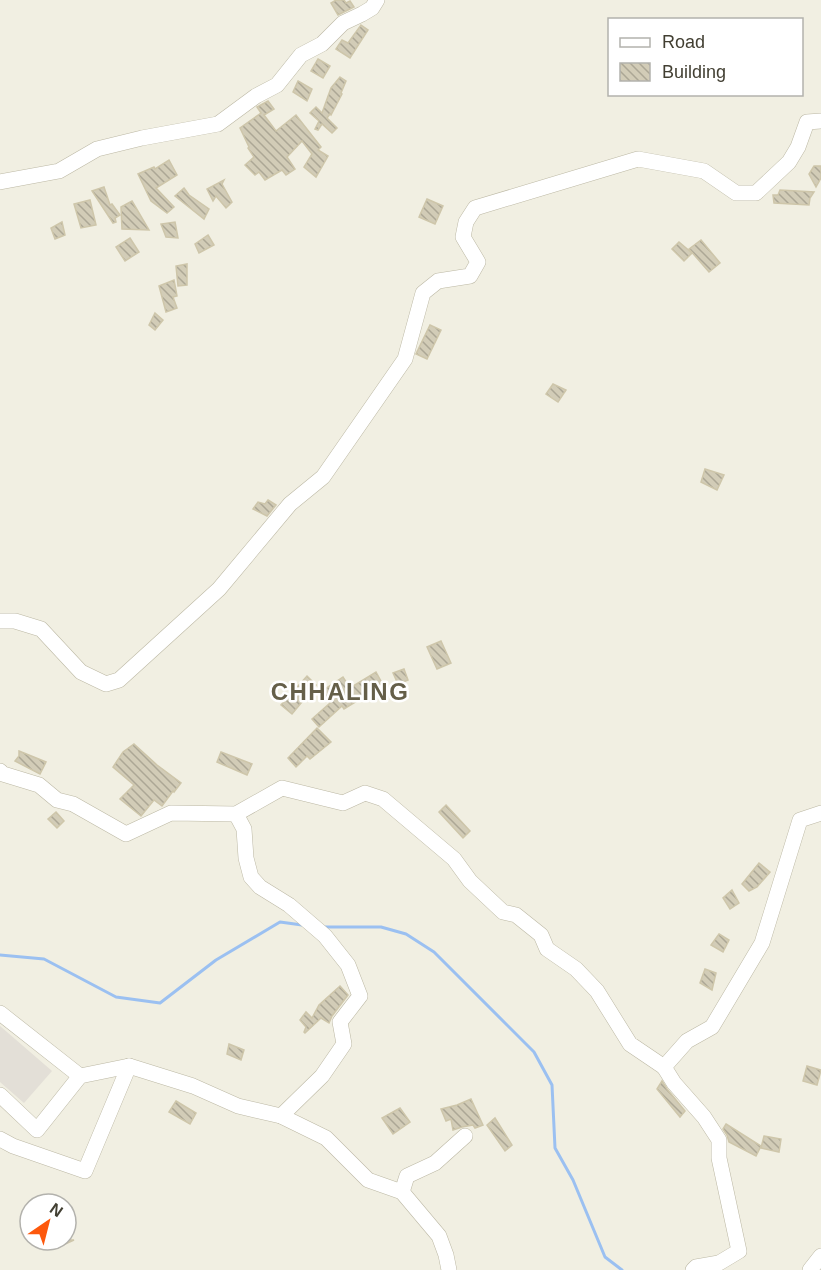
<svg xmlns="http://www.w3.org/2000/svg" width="821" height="1270" viewBox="0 0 821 1270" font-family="Arial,sans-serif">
<defs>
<pattern id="building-back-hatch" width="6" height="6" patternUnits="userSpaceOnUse" patternTransform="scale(1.5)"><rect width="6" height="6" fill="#d2ccb7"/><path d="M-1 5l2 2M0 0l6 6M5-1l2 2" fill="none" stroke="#aca795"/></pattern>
</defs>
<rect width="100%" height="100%" fill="#f1efe2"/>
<path fill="#e3dfd7" d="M0 1026 52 1071 24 1103 0 1082Z"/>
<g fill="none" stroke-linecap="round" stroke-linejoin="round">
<g stroke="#9bc0f1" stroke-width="3">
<path d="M324 927H381L406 934 434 952 534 1052 552 1085 555 1148 573 1180 605 1257 622 1270"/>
<path d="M0 955 44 959 116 997 160 1003 216 960 280 922 302 925"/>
</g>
</g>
<g fill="url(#building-back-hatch)" stroke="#cec6aa" stroke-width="1.5">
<path d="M336 0H344L346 3 350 1 354 7 338 15 331 3Z"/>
<path d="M361 25 368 30 350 58 336 49 342 40 348 43Z"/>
<path d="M318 59 330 66 323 78 311 71Z"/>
<path d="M340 77 346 81 341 93 342 94 331 115 330 114 327 118 337 128 332 133 322 124 318 130 315 129 319 121 310 113 316 107 322 113 331 88Z"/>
<path d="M298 81 312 89 307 101 293 92Z"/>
<path d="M268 101 274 109 264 115 276 131 296 115 321 147 318 150 328 156 316 177 304 167 312 154 302 141 287 157 295 169 286 175 282 170 265 180 259 172 255 175 245 165 254 157 248 148 249 147 240 128 261 113 257 107Z"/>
<path d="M169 160 177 175 156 188 174 207 167 213 151 201 138 174 154 167 155 169Z"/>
<path d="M814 166H821V178L816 187 809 174Z"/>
<path d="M224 180 222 184 232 202 226 208 216 196 213 201 207 189Z"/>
<path d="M104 187 110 205 112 204 120 215 115 218 116 222 113 223 92 191Z"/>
<path d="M184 188 189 195 209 209 204 219 175 196Z"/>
<path d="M780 190 814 192 810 198 809 205 774 203 773 195H778Z"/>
<path d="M427 199 443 206 435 224 419 217Z"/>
<path d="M90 200 96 225 81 228 74 204Z"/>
<path d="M132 201 149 230 122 229 121 207Z"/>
<path d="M62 222 65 235 55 239 51 228Z"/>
<path d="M175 222 178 238 166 237 161 224Z"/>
<path d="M208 235 214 245 199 253 195 244Z"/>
<path d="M130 238 139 252 125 261 116 247Z"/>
<path d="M701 240 720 263 709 272 689 249Z"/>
<path d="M679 242 692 253 684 261 672 249Z"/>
<path d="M187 264V285L178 286 176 266Z"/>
<path d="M174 280 177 296 173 297 177 308 166 312 159 286Z"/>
<path d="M155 313 163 320 155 330 149 325Z"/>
<path d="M430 325 441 330 427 359 416 354Z"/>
<path d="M553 384 566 390 558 402 546 394Z"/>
<path d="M705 469 724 475 717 490 701 482Z"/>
<path d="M268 500 276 505 267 516 253 509 258 502 265 504Z"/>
<path d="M441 641 451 663 437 669 427 647Z"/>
<path d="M404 669 408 680 398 684 393 673Z"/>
<path d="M376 672 382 683 361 696 362 698 344 709 342 706 319 727 312 719 330 703 322 691 343 677 350 688Z"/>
<path d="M307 676 316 685 292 714 281 705Z"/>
<path d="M317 728 331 742 310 759 307 756 296 767 288 758Z"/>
<path d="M134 744 157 765 181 783 174 792 173 791 162 806 154 800 141 816 120 799 134 785 113 767 123 752Z"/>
<path d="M19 751 46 762 40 774 15 761 19 756Z"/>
<path d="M221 752 252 764 247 775 217 762Z"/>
<path d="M446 805 470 831 463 838 439 812Z"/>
<path d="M56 812 64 821 57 828 48 819Z"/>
<path d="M759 863 770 872 757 887 749 891 742 884Z"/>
<path d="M732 890 739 903 730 909 723 898Z"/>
<path d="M719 934 729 940 723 952 711 945Z"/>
<path d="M705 969 716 973 712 990 700 983Z"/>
<path d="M340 986 348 995 332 1016 329 1023 321 1018 305 1033 304 1032 306 1027 300 1020 306 1012 312 1018 319 1005Z"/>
<path d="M229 1044 244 1050 241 1060 227 1054Z"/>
<path d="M807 1066 821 1070 817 1085 803 1081Z"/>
<path d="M662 1081 667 1089 685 1111 680 1117 657 1089Z"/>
<path d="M471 1099 483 1125 475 1128 473 1125 462 1127 453 1130 451 1119 446 1121 441 1109 457 1105Z"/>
<path d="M176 1101 196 1113 190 1124 169 1112Z"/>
<path d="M400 1108 410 1122 393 1134 382 1118Z"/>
<path d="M495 1118 512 1145 505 1151 487 1125Z"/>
<path d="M726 1124 761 1146 756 1156 729 1142 727 1135 723 1129Z"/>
<path d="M764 1136 781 1139 779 1152 761 1148Z"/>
<path d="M47 1240H74L54 1249Z"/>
</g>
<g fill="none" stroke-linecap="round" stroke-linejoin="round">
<defs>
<g id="minor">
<path d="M0 182 59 171 97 149 142 138 218 124 256 96 277 85 301 55 322 44 343 23 362 14 372 8 377 0"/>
<path d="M0 621H15L41 629 81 672 106 684 119 680 219 589 290 504 323 477 405 359 423 293 438 281 470 276 478 262 463 237 466 222 475 208 638 159 704 171 736 193H756L789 162 798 147 807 122 821 121"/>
<path d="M0 771 3 774 39 785 57 800 73 804 126 834 171 813 236 814 282 788 343 803 365 793 383 799 454 859 470 881 503 912 516 915 541 935 547 949 576 969 597 991 630 1044 664 1067"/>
<path d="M236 814 244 829 246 858 251 877 260 887 289 905 325 936 348 965 360 996 340 1022 344 1044 322 1076 281 1116"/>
<path d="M0 1013 80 1076"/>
<path d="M0 1095 37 1130 80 1076 129 1066 193 1086 238 1106 281 1116 326 1138 368 1180 402 1192 439 1236 446 1255 449 1270"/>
<path d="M0 1139 13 1146 85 1171 129 1066"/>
<path d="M402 1192 407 1176 435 1163 465 1136"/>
<path d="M693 1270 696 1267 719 1263 739 1251 719 1158V1140L704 1117 674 1083 664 1067 687 1041 712 1027 762 943 800 820 821 813"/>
<path d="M810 1270 821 1256"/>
</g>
</defs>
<use href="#minor" stroke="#bcb8a4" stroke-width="16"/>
<use href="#minor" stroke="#fff" stroke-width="15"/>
</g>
<g text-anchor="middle" stroke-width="5" stroke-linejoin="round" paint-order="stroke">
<g font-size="24" font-weight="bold" letter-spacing="1.5" fill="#655f49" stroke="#fff">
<text x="340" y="700">CHHALING</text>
</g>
</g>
<rect x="608" y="18" width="195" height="78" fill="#ffffff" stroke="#b3b2ad" stroke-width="1.5"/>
<rect x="620" y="38" width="30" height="9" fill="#ffffff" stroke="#b3b2ad" stroke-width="1.5"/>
<text x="662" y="48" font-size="18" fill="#423f32">Road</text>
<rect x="620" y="63" width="30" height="18" fill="url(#building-back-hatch)" stroke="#b3b2ad" stroke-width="1.5"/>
<text x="662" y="78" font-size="18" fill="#423f32">Building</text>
<g transform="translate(48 1222) rotate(35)"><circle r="28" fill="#ffffff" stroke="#b3b2ad" stroke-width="1.5"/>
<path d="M0-4.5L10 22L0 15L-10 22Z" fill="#fd580c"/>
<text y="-9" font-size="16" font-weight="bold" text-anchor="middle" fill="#423f32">N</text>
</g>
</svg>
